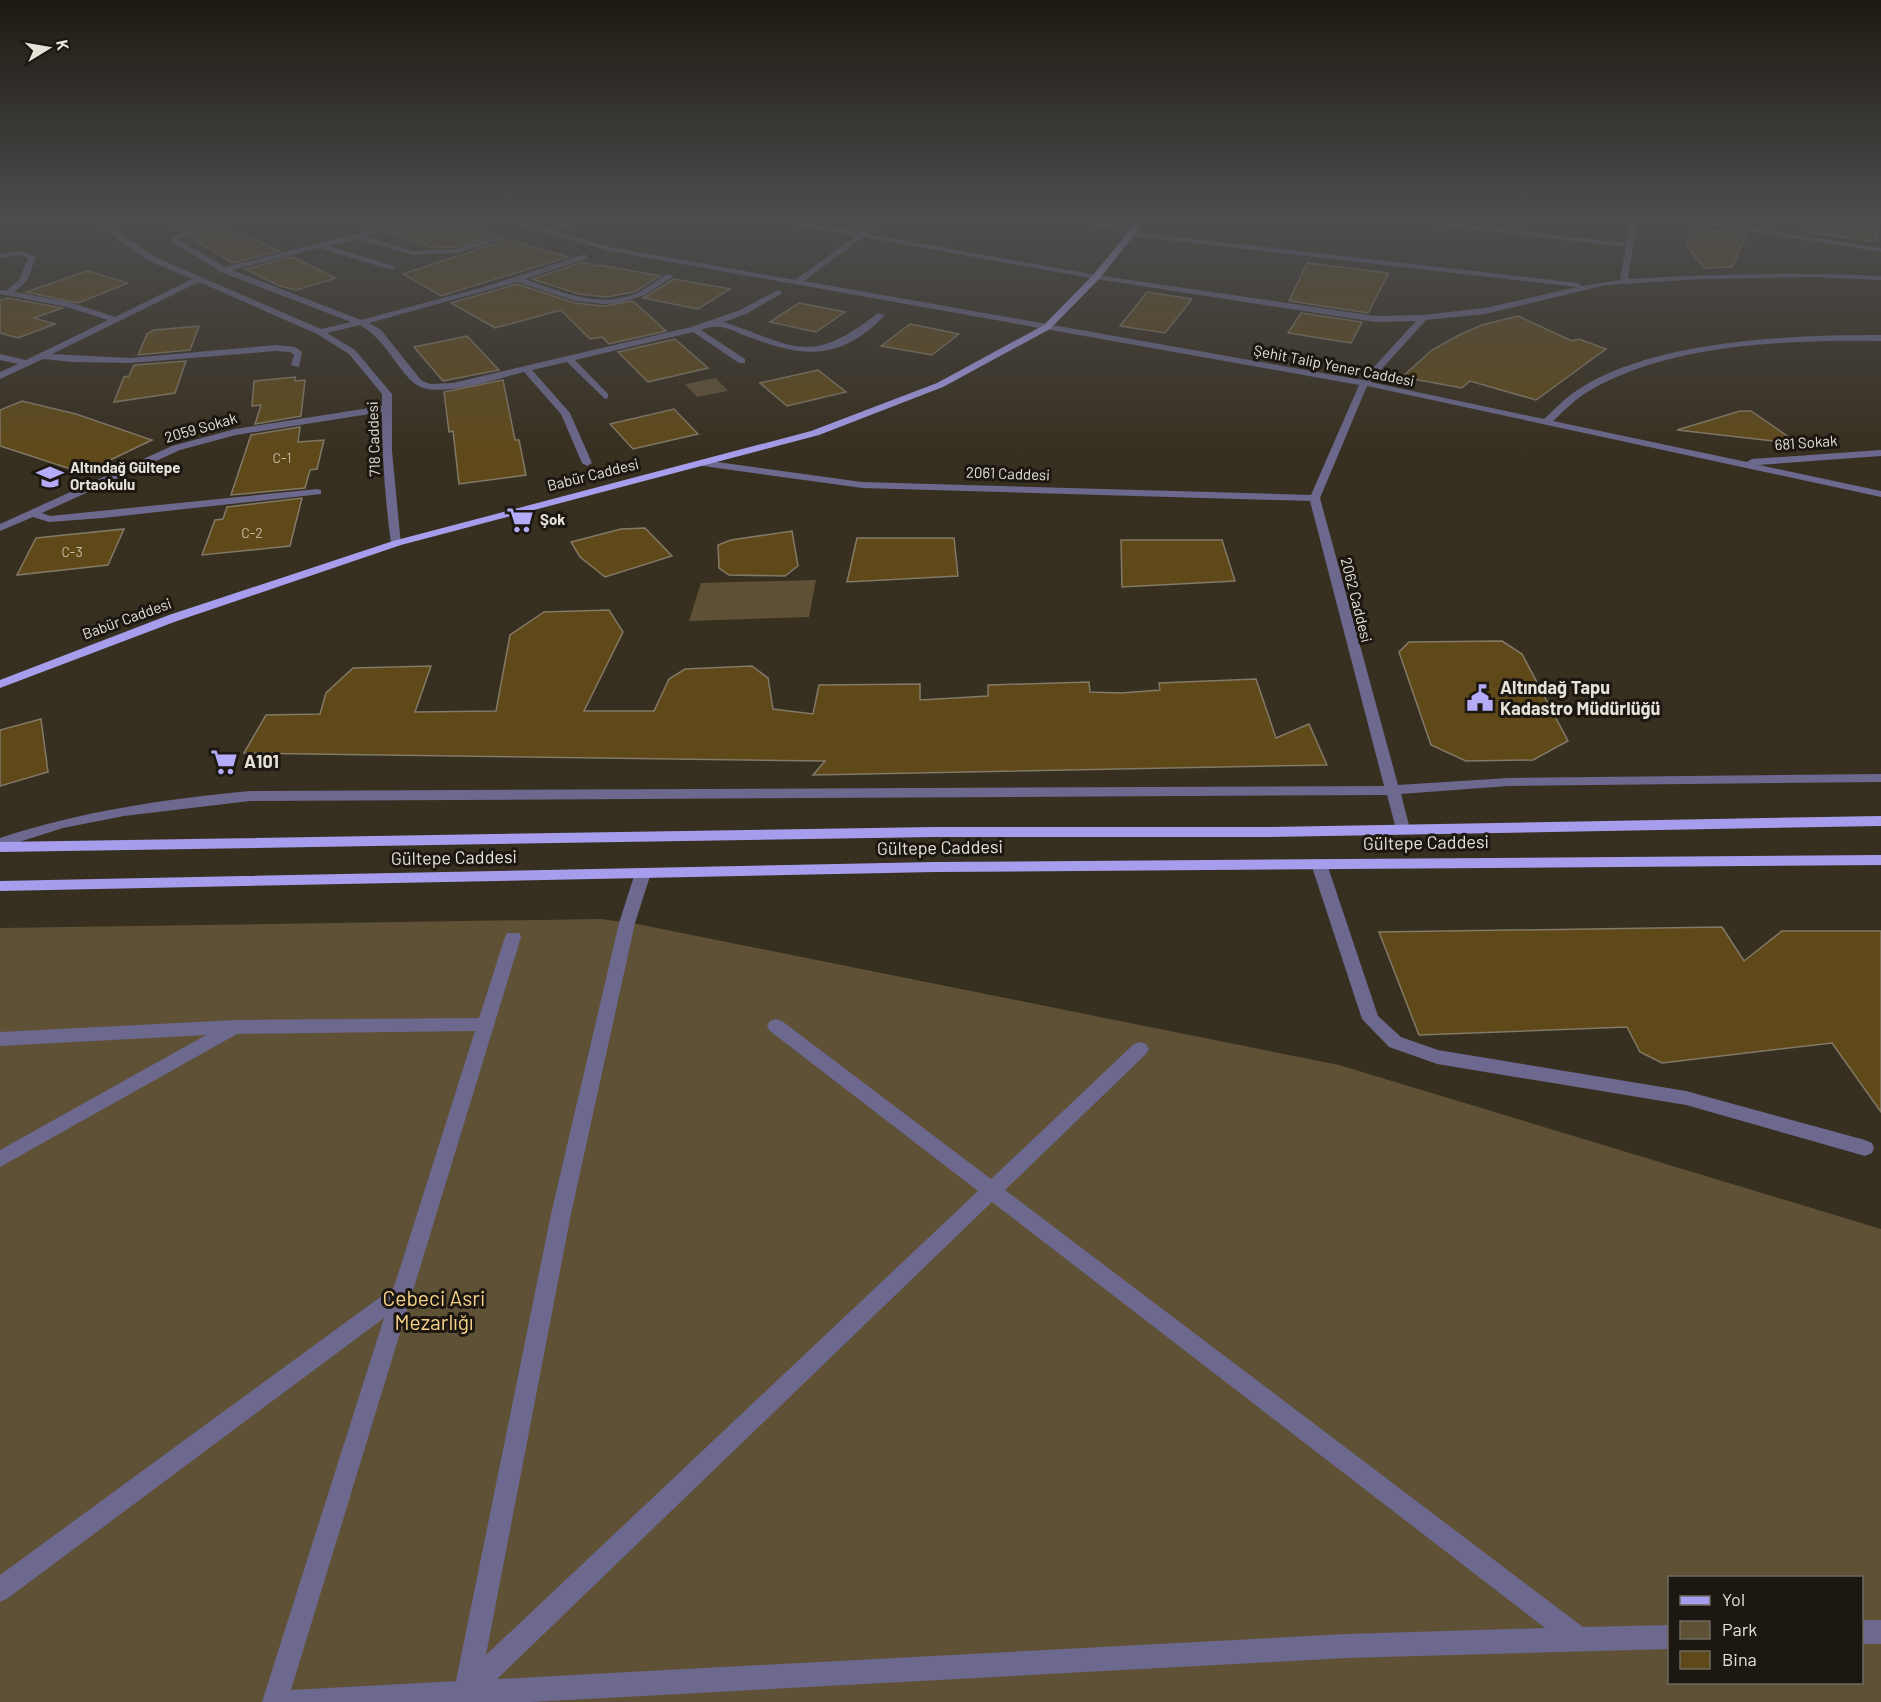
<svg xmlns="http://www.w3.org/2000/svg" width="1881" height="1702" viewBox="0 0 1881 1702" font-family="Barlow,sans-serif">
<rect width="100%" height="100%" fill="#372f20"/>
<g fill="#5f5136" fill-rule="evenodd">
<path d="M716 378 728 391 697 397 685 384Z"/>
<path d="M816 580 809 617 689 621 701 583Z"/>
<path d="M601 919 637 924 1339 1065 1881 1229V1702H0V928ZM1670 1578H1862V1682H1670Z"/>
</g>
<g fill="#5f4919" stroke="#827967" stroke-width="1.5">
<path d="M161 218H207L213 222 181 231Z"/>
<path d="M358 218H412L373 228 357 222Z"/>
<path d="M435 218H438L494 236 457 247 434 248 388 232Z"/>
<path d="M1809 218H1878L1877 242 1808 232Z"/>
<path d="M1695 228 1746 236 1732 267 1704 268 1688 248V241Z"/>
<path d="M226 229 238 236 243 235 279 251 233 263 189 237Z"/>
<path d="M498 237 568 257 441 296 403 274 500 242 501 239Z"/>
<path d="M292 257 336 278 296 290 280 286 245 269Z"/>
<path d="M583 262 597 266 600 265 660 276 634 292 607 297 579 294 532 279Z"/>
<path d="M1307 263 1389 273 1368 313 1289 301Z"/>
<path d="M87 271 128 283 78 303 26 292Z"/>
<path d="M674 279 730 289 698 309 643 298Z"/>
<path d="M517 284 575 303 604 306 633 301 666 331 609 344 602 337 590 339 561 310 495 328 451 303Z"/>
<path d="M1147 292 1192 299 1165 333 1120 326Z"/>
<path d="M8 298 62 308 34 318 55 324 18 338 0 333V300Z"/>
<path d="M799 303 845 312 816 332 770 322Z"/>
<path d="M1301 313 1362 322 1351 343 1288 333Z"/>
<path d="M1518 316 1572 341 1579 339 1606 349 1536 400 1470 381 1462 388 1402 377 1432 350 1459 335 1482 325Z"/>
<path d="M910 324 959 334 932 355 881 346Z"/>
<path d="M199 326 190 350 138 355 147 334 154 330Z"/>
<path d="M467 336 499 370 443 381 414 347Z"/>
<path d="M675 339 708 368 648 382 618 352Z"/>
<path d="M186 361 175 393 114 402 124 377 129 376 134 365Z"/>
<path d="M818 370 846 392 787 406 760 383Z"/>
<path d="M295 377V381L305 380 301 416 255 424 261 405 252 406 254 381Z"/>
<path d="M503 380 515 440H519L526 475 459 484 453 431 449 432 444 392Z"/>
<path d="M22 401 76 414 152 440 83 473 0 446V410Z"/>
<path d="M674 409 698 434 633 449 610 424Z"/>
<path d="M1740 411H1751L1799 444 1677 430Z"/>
<path d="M300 427 298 442 324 440 317 469 310 470 305 488 231 495 251 435Z"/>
<path d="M302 498 290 546 202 555 215 520 223 519 227 507Z"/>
<path d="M645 528 672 556 605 577 580 557 571 542 621 529Z"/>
<path d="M124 529 108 565 17 575 36 538Z"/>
<path d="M792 531 798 566 785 576 729 575 719 568 718 545 731 540Z"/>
<path d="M857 538H954L958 576 847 582Z"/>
<path d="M1121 540H1222L1235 581 1122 587Z"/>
<path d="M609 610 623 632 584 711H654L669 679 685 669 752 666 768 678 773 709 813 714 819 685 920 684V700L988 696V685L1089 682 1090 692 1121 693 1160 690 1159 683 1256 679 1276 738 1309 724 1327 765 813 775 825 761 244 753 266 715 320 714 326 693 353 668 431 666 415 712 496 711 510 635 544 612Z"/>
<path d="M1502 641 1522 654 1568 741 1533 760 1466 761 1431 745 1399 652 1409 642Z"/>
<path d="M41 719 48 772 0 786V730Z"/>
<path d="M1722 927 1744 961 1782 931H1881V1112L1832 1043 1662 1063 1640 1052 1627 1027 1419 1035 1379 932Z"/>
</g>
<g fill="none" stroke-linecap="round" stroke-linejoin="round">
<g fill="#6c688e" fill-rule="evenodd">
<path d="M20 218H46L0 224V220Z"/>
<path d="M88 218H97L155 257 321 329 351 322 221 272 170 240C188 225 242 218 267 218L188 235 179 240 225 267 421 218H433L365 236 413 251 457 249 495 238 499 240 457 253 413 255 357 239 329 246 394 266 395 268 391 270 320 248 232 270 361 320 484 287 585 254 588 258 525 279C559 291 598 309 635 294 646 289 656 281 667 274L674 276 645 295 619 303 604 304 575 301 517 282 369 323 381 330 421 380 430 384 453 383 691 327 740 310 778 290 782 292 781 294 746 314 724 322C797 347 810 366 878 313L885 315C841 361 804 358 749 337 730 330 721 322 701 330L745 359V363H739L693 332 575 360 608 394V398L605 399 567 362 532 370 570 413 592 463 587 466 582 463 561 414 524 372C499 378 434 401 414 383 393 364 386 340 360 325L327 333 355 350 392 394V451L401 545 397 546 391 543C385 499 382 456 382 412L236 435 180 450 42 513 50 516 317 489 321 490V494L103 518 49 522 33 517 0 531V524L172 446 235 429 382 406V394L349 354 317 334 199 282 52 354 130 358 276 345 295 347 302 352 299 367 291 365 294 355 290 352 276 351 130 363 72 362 43 359 0 379V372L18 364 0 360V354L26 360 108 320 67 307 0 294V290L6 291 19 280 28 258 20 255 0 258V254L21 251 36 257 27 281 14 292 69 302 115 317 192 279 149 261Z"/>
<path d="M495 218H507L549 230 575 218H584L557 232 610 247 795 280 856 236 752 218H769L860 232 875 218H883L868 234 1096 275 1375 316 1423 315 1485 308 1577 287 1131 236 1127 234 1131 232 1053 218H1070L1137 228 1134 232 1578 283 1581 286 1620 280 1626 247 1376 218H1399L1626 243 1630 218H1638L1628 279C1713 274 1797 272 1881 276V280L1811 277 1701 279 1606 285 1485 314 1426 320 1370 382 1544 419C1555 409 1566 397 1579 389 1655 340 1792 335 1881 335V341C1789 340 1670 343 1589 391 1575 399 1565 410 1553 421L1747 462 1752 459 1881 450V456L1759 465 1881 491V497L1367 386 1320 498 1398 785 1508 778 1881 774V782L1508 786 1401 794 1410 829 1403 834 1396 829 1387 795 250 801 124 816 63 828 0 848V838C82 811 165 799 250 791L1384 786 1310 501 862 488 703 466 698 463 703 460 862 482 1311 495 1359 385 609 251ZM863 237 1096 279 1375 322 1416 321 1362 380 804 281Z"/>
<path d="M1669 218H1686L1881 248V252Z"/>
<path d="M1319 859 1327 864 1378 1016 1401 1037 1438 1050 1686 1091 1865 1140 1872 1143 1874 1148 1872 1153 1865 1156 1686 1105 1437 1064 1389 1047 1362 1019 1311 864Z"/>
<path d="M643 868 651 873 635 923 571 1214 486 1655 978 1191 770 1031 767 1026 770 1021 776 1019 782 1021 991 1179 1134 1044 1140 1042 1146 1044 1149 1049 1146 1054 1005 1190 1583 1627 1670 1625V1649L1347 1658 531 1702H262L384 1318 8 1598 0 1602V1575L394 1287 475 1031 237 1034 0 1167V1150L206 1035 0 1046V1032L236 1020 479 1018 505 937 507 933H519L521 937 291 1690 456 1681 551 1214 619 923 635 873ZM992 1202 1545 1628 1347 1634 497 1679Z"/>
<rect x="1862" y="1620" width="19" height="24"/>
</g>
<g fill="#a69eec" fill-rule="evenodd">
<path d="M1140 218H1148L1099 279 1050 329 943 387 819 435 401 545 177 621 0 688V680L169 615 393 541 811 431 937 383 1044 325 1093 275Z"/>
<path d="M1881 816V826L1270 837H934L0 852V842L934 827H1270Z"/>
<path d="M1881 855V865L935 872 0 891V881L935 862Z"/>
</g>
</g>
<linearGradient id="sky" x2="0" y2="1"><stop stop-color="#1e1a12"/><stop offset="0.48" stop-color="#4d4d4e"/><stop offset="1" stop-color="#4d4d4e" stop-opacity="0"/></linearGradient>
<rect width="1881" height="456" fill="url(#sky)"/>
<defs>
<symbol id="school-bare" viewBox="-9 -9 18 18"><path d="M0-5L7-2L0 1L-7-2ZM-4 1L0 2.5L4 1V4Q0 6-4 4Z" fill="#b4acf9" stroke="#1c1811" stroke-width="2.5" paint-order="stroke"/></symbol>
<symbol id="supermarket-bare" viewBox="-9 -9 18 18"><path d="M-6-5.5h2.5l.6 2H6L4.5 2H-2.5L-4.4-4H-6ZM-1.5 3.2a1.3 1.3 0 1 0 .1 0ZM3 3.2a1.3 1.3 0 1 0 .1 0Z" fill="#b4acf9" stroke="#1c1811" stroke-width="2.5" paint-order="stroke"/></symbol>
<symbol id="civic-bare" viewBox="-9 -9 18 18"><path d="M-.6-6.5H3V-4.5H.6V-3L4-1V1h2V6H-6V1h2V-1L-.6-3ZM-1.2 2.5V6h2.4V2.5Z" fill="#b4acf9" stroke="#1c1811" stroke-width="2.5" paint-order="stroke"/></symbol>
</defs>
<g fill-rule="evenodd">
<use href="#school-bare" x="31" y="458" width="38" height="38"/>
<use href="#supermarket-bare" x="501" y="501" width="38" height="38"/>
<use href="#civic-bare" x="1461" y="679" width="38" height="38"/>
<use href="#supermarket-bare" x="205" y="743" width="38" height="38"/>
</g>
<g text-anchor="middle" stroke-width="6" stroke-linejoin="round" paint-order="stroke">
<g font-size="14" fill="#c5bca8">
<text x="282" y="463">C-1</text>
<text x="252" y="538">C-2</text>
<text x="72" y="557">C-3</text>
</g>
<g font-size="15" fill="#e7e2d8" stroke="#1c1811">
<text transform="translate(1334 366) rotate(11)" y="5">Şehit Talip Yener Caddesi</text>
<text transform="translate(201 428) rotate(-16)" y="5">2059 Sokak</text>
<text transform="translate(374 439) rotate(-92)" y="5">718 Caddesi</text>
<text transform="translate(1806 443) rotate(-4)" y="5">681 Sokak</text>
<text transform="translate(1008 474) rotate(2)" y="5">2061 Caddesi</text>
<text transform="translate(593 475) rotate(-14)" y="5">Babür Caddesi</text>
<text transform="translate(1356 600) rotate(76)" y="5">2062 Caddesi</text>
<text transform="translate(127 619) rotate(-20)" y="5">Babür Caddesi</text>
</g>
<g font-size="15" font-weight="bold" fill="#e7e2d8" stroke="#1c1811" text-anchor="start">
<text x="70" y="473">Altındağ Gültepe<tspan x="70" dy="17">Ortaokulu</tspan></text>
<text x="540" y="525">Şok</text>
</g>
<g font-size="18" font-weight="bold" fill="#e7e2d8" stroke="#1c1811" text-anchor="start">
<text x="1500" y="694">Altındağ Tapu<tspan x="1500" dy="21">Kadastro Müdürlüğü</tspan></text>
<text x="244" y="768">A101</text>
</g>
<g font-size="18" fill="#e7e2d8" stroke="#1c1811">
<text transform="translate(1426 843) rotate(-1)" y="6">Gültepe Caddesi</text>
<text transform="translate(940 848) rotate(-1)" y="6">Gültepe Caddesi</text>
<text transform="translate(454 858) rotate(-1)" y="6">Gültepe Caddesi</text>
</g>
<g font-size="21" fill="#f7d288" stroke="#1c1811">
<text x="434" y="1306">Cebeci Asri<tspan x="434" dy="24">Mezarlığı</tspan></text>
</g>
</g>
<rect x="1668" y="1576" width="195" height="108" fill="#1c1811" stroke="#6d6961" stroke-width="1.5"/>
<rect x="1680" y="1596" width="30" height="9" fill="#a69eec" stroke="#6d6961" stroke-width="1.5"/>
<text x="1722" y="1606" font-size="18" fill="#e7e2d8">Yol</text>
<rect x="1680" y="1621" width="30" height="18" fill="#5f5136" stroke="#6d6961" stroke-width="1.5"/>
<text x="1722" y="1636" font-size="18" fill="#e7e2d8">Park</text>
<rect x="1680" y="1651" width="30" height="18" fill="#5f4919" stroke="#6d6961" stroke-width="1.5"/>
<text x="1722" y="1666" font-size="18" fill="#e7e2d8">Bina</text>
<g transform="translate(48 48) rotate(79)" stroke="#1c1811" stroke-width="4.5" paint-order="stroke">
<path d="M0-4.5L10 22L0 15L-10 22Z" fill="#e7e2d8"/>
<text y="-9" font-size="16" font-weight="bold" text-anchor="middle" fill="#e7e2d8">K</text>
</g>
</svg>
